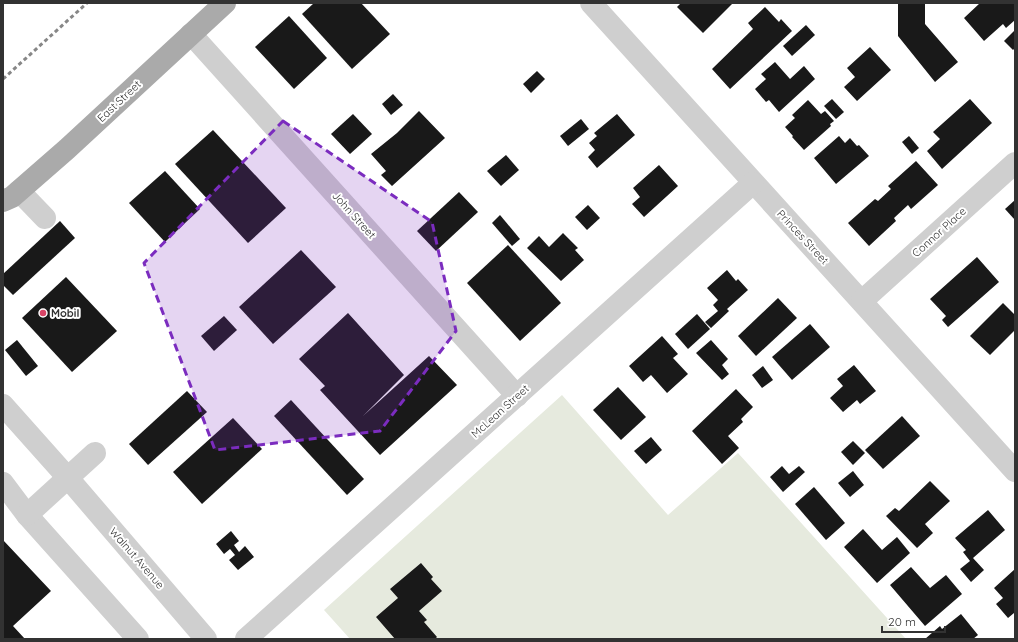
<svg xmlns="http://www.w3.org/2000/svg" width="1018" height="642" viewBox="0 0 1018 642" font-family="Quicksand,sans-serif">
<rect width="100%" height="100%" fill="#fff"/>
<path fill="#e6eade" d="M562 395 668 515 738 453 906 639H350L324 610Z"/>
<g fill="#191919">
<path d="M314 3H361L390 34 352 69 302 14Z"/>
<path d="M681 3H733L703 33 677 7Z"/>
<path d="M898 3H925V24L958 62 935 82 898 36Z"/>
<path d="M980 3H1015V20L1006 28 1003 24 984 41 964 18Z"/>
<path d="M765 7 779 22 781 19 792 31 730 89 712 69 753 29 748 23Z"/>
<path d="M289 16 327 58 294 89 255 47Z"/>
<path d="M806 25 815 35 792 56 783 46Z"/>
<path d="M1015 30V48L1013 50 1004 41Z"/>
<path d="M870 47 891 70 857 101 844 87 855 77 847 68Z"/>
<path d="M775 62 790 79 804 66 815 79 779 112 769 100 766 102 755 89 766 79 761 74Z"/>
<path d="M537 71 545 79 531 93 523 84Z"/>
<path d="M393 94 403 105 391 115 382 104Z"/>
<path d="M832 99 844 112 836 119 824 106Z"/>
<path d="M970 99 992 123 942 169 927 151 940 139 933 132Z"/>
<path d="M808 100 821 114 825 111 834 121 830 124 831 126 804 150 792 137 793 136 785 127 795 118 792 115Z"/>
<path d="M419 111 445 138 392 186 381 175 386 171 371 154 397 133Z"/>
<path d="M353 114 372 134 350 154 331 134Z"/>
<path d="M617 114 635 135 597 168 588 157 595 150 589 143 597 136 594 133Z"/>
<path d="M581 119 589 129 568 146 560 136Z"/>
<path d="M213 130 286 208 248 243 175 164Z"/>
<path d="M839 136 845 143 850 138 857 146 859 145 869 156 836 184 814 158Z"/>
<path d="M909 136 919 148 912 154 902 142Z"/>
<path d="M506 155 519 170 501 186 487 171Z"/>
<path d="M916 161 938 185 911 209 908 205 894 218 896 221 869 246 848 223 875 199 878 201 891 189 888 186Z"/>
<path d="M659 165 678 186 644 217 632 204 640 197 633 188Z"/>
<path d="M165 171 200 209 165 242 129 203Z"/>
<path d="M459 192 478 212 436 251 417 231Z"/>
<path d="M1015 200V220L1005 209Z"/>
<path d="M588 205 600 218 587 230 575 217Z"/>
<path d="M500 215 520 239 512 246 492 223Z"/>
<path d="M60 221 75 238 13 295 3 285V274Z"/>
<path d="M563 233 578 248 575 250 584 260 561 281 527 248 539 236 549 247Z"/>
<path d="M508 245 561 303 520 341 467 283Z"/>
<path d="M301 250 336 287 273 344 239 307Z"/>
<path d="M977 257 999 282 948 327 942 320 946 316 930 299Z"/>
<path d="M727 270 736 281 738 279 748 290 727 309 729 311 711 328 705 322 718 311 713 305 718 300 707 288Z"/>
<path d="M66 277 117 331 72 372 22 318Z"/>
<path d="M778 298 797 318 756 356 738 336Z"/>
<path d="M1003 303 1015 315V330L990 355 970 336Z"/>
<path d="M348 313 404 375 363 416 429 356 457 385 380 455 320 390 325 386 299 359Z"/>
<path d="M697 314 710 329 688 349 675 334Z"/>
<path d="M224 316 237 330 214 351 201 336Z"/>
<path d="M810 324 830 347 792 380 772 357Z"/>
<path d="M662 336 678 354 673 358 688 374 667 393 651 375 643 382 629 366Z"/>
<path d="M17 340 38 366 26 376 5 350Z"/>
<path d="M711 340 728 359 722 365 729 374 722 380 696 353Z"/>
<path d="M854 365 876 391 860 404 857 400 843 412 830 398 843 386 837 379Z"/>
<path d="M763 366 773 380 762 388 752 375Z"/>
<path d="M618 387 646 417 621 440 593 410Z"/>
<path d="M736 389 753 407 741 419 743 422 728 436 739 448 722 464 692 431Z"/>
<path d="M187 391 207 412 148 465 129 444Z"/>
<path d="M291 400 364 479 347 495 274 416Z"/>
<path d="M902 416 920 436 883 469 865 450Z"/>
<path d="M233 418 262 449 202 504 173 472Z"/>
<path d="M651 437 662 450 646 464 634 451Z"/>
<path d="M853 441 865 453 853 465 841 452Z"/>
<path d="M782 466 789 474 799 466 805 472 783 492 770 477Z"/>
<path d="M853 471 864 485 850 497 838 483Z"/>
<path d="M930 481 950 501 925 524 933 533 917 548 886 516 895 508 899 511Z"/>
<path d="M814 487 845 523 826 540 795 504Z"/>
<path d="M988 510 1005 530 973 558 984 570 971 582 960 569 970 561 963 552 966 550 955 538Z"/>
<path d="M863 529 882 550 897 537 910 553 877 583 844 547Z"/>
<path d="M231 531 239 541 234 545 239 552 245 546 254 557 238 570 229 560 235 555 230 549 224 554 216 544Z"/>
<path d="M3 540 51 591 13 626 25 639H3Z"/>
<path d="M421 563 433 577 431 579 442 591 419 611 427 620 424 622 437 637 435 639H395L376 617 398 598 390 589Z"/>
<path d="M911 567 930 588 946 575 962 594 925 626 890 585Z"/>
<path d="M1015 569V614L1014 613 1008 618 996 604 1003 598 994 588Z"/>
<path d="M961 614 978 635 973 639H925L940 626 942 629Z"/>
</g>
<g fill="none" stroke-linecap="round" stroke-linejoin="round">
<g stroke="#cfcfcf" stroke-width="22">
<path d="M591 3 1015 471"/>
<path d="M191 34 517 396"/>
<path d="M19 191 45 218"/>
<path d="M862 301 1015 163"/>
<path d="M3 405 68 478 206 639"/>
<path d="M3 483 27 515 138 639"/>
<path d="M27 515 95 453"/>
<path d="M246 639 753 183"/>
</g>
<path stroke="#aaa" stroke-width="22" d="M3 201 12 197 67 149 225 3"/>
<path stroke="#878787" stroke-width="3" stroke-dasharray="4 3" stroke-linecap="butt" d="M3 79 87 3"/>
</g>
<path fill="#7b2cbf" fill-opacity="0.2" stroke="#7b2cbf" stroke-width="3" stroke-dasharray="8 5" stroke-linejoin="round" d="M283 121 432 222 456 331 380 431 215 450 144 263Z"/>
<circle fill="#d94466" stroke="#fff" stroke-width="1.5" cx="43" cy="313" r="4"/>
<g text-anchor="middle" stroke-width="4" stroke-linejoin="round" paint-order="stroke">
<g font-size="11" fill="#323232" stroke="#fff">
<text transform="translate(119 101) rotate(-43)" y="4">East Street</text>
<text transform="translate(354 215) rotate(48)" y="4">John Street</text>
<text transform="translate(939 232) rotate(-42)" y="4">Connor Place</text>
<text transform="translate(803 237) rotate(47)" y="4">Princes Street</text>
<text transform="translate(500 411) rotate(-42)" y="4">McLean Street</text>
<text transform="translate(137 558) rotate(49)" y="4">Walnut Avenue</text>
</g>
<g font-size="11" font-weight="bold" fill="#323232" stroke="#fff" text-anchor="start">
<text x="51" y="317">Mobil</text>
</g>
</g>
<rect width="1018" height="642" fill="none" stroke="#323232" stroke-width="8"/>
<path d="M882 626v6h63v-6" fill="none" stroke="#323232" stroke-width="2"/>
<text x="888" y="626" font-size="12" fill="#323232" stroke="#ffffff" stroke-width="3" paint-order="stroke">20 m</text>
</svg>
